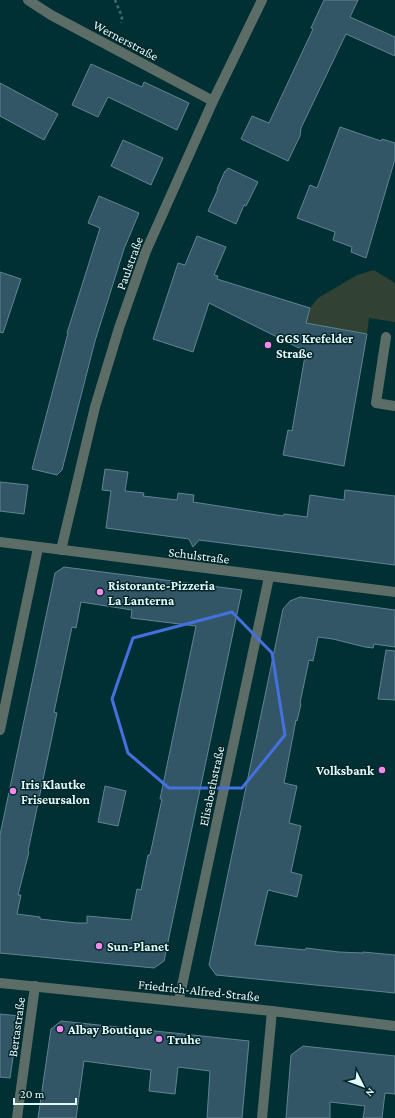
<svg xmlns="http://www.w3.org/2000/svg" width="395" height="1118" viewBox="0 0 395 1118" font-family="'Crimson Pro',serif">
<rect width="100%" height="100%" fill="#003033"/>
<path fill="#314133" d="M374 270 392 281 395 284V322L369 318 367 334 306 323 310 308 318 298 357 275Z"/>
<g fill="#325665" stroke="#5f8494" fill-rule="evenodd">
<path d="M324 0H358L350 17 395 37V56L346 34 301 128 300 136 288 161 241 139 252 116 269 123 313 29 311 28Z"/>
<path d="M91 64 142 87 144 82 189 103 177 130 108 97 98 117 72 105Z"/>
<path d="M0 83 58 114 44 140 0 116Z"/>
<path d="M340 127 381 141 382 139 395 143V159L366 258 351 252 352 247 333 240 335 232 297 218 310 185 317 188Z"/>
<path d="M123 140 163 158 151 185 111 166Z"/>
<path d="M228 168 258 182 246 206 244 205 236 224 208 211 218 189H217L225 171H226Z"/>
<path d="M99 196 139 213 124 249 95 341 62 470 57 475 32 469 68 333H67L100 228 88 223Z"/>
<path d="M197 236 226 247 214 275 218 276 217 279 310 308 306 323 367 334 344 466 283 455 288 430 292 431 306 350 301 349 209 303 193 352 153 339 178 263 185 265Z"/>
<path d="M0 272 21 279 3 333 0 332Z"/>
<path d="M105 469 128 472 125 491 144 493 143 496 177 500 178 493 194 495 193 502 283 516 284 514 307 517 310 495 344 500 345 490 395 496V565L199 540 193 547 189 539 106 528 111 491 102 490Z"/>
<path d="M0 482 28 485 24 514 0 511Z"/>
<path d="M64 567 242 590 164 961 154 968 0 953V835L55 573ZM81 602 132 610 131 618 196 626 160 799H162L150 855H148L141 890 137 889 131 920 87 916V923H76L40 919V917L17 914 21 895H18L29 852 28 851 57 713 54 712 72 627 76 628Z"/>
<path d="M300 597 395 610V647L374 644 373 648 365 647 333 639 318 637 313 661 309 660 300 703 301 704 297 721 296 720 284 783 297 786 289 823 301 826 291 872 302 875 297 897 268 890 255 945 305 950 306 948 339 952 363 953V952L395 955V993L216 975 209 965 283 609 290 601Z"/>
<path d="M386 650 395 651V700L378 699Z"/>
<path d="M105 786 126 791 118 826 98 822Z"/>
<path d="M0 1014 19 1016 10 1078 0 1077Z"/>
<path d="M61 1021 249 1041 242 1118H207L210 1071 178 1067 175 1094 149 1091 151 1070 84 1061 76 1118H38L51 1029Z"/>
<path d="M303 1046 395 1056V1094L385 1093 382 1118H363L365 1106 330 1102V1118H286L291 1055Z"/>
</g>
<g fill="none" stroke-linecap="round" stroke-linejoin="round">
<path stroke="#446d6f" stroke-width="2.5" stroke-dasharray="3 3" stroke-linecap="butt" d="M115 0 122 17 121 23"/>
<g stroke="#5c6d68" stroke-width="10">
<path d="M28 0 51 15 213 101"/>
<path d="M386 337 376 403 395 406"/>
<path d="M0 542 395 592"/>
<path d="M61 550 95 407 119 328 146 251 213 101 262 0"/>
<path d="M0 730 38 548"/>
<path d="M0 983 272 1011 395 1026"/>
<path d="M179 1000 269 577"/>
<path d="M17 1118 35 986"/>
<path d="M262 1118 272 1011"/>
</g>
</g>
<path fill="none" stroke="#4570df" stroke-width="3" stroke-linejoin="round" d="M232 612 272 653 285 735 242 788H169L128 753 112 699 133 638Z"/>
<g fill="#f689ee" stroke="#032527" stroke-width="1.5">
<circle cx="268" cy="345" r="4"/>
<circle cx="100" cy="592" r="4"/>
<circle cx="382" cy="770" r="4"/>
<circle cx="13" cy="791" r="4"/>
<circle cx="99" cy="946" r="4"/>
<circle cx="60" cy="1029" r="4"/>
<circle cx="159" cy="1039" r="4"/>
</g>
<g text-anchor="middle" stroke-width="3" stroke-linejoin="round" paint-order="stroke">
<g font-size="13" fill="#e3fafc" stroke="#032527">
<text transform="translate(126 40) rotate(28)" y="5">Wernerstraße</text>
<text transform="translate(129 263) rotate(-70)" y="5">Paulstraße</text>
<text transform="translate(199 555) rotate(7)" y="5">Schulstraße</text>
<text transform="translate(211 786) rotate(-78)" y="5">Elisabethstraße</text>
<text transform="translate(199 990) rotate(6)" y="5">Friedrich-Alfred-Straße</text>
<text transform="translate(16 1027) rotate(-82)" y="5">Bertastraße</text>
</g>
<g font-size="13" font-weight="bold" fill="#e3fafc" stroke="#032527" text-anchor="start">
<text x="276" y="343">GGS Krefelder<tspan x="276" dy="15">Straße</tspan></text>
<text x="108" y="590">Ristorante-Pizzeria<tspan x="108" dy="15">La Lanterna</tspan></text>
<text x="374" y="775" text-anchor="end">Volksbank</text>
<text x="21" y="789">Iris Klautke<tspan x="21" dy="15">Friseursalon</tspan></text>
<text x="107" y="951">Sun-Planet</text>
<text x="68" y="1034">Albay Boutique</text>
<text x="167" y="1044">Truhe</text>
</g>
</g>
<g transform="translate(363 1086) rotate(132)" stroke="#032527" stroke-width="3" paint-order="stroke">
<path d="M0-3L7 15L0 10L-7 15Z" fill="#e3fafc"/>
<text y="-6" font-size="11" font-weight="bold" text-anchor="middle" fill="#e3fafc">N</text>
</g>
<path d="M14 1098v6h62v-6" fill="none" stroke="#e3fafc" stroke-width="2"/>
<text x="20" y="1098" font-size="12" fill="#e3fafc" stroke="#032527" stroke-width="3" paint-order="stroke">20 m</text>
</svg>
